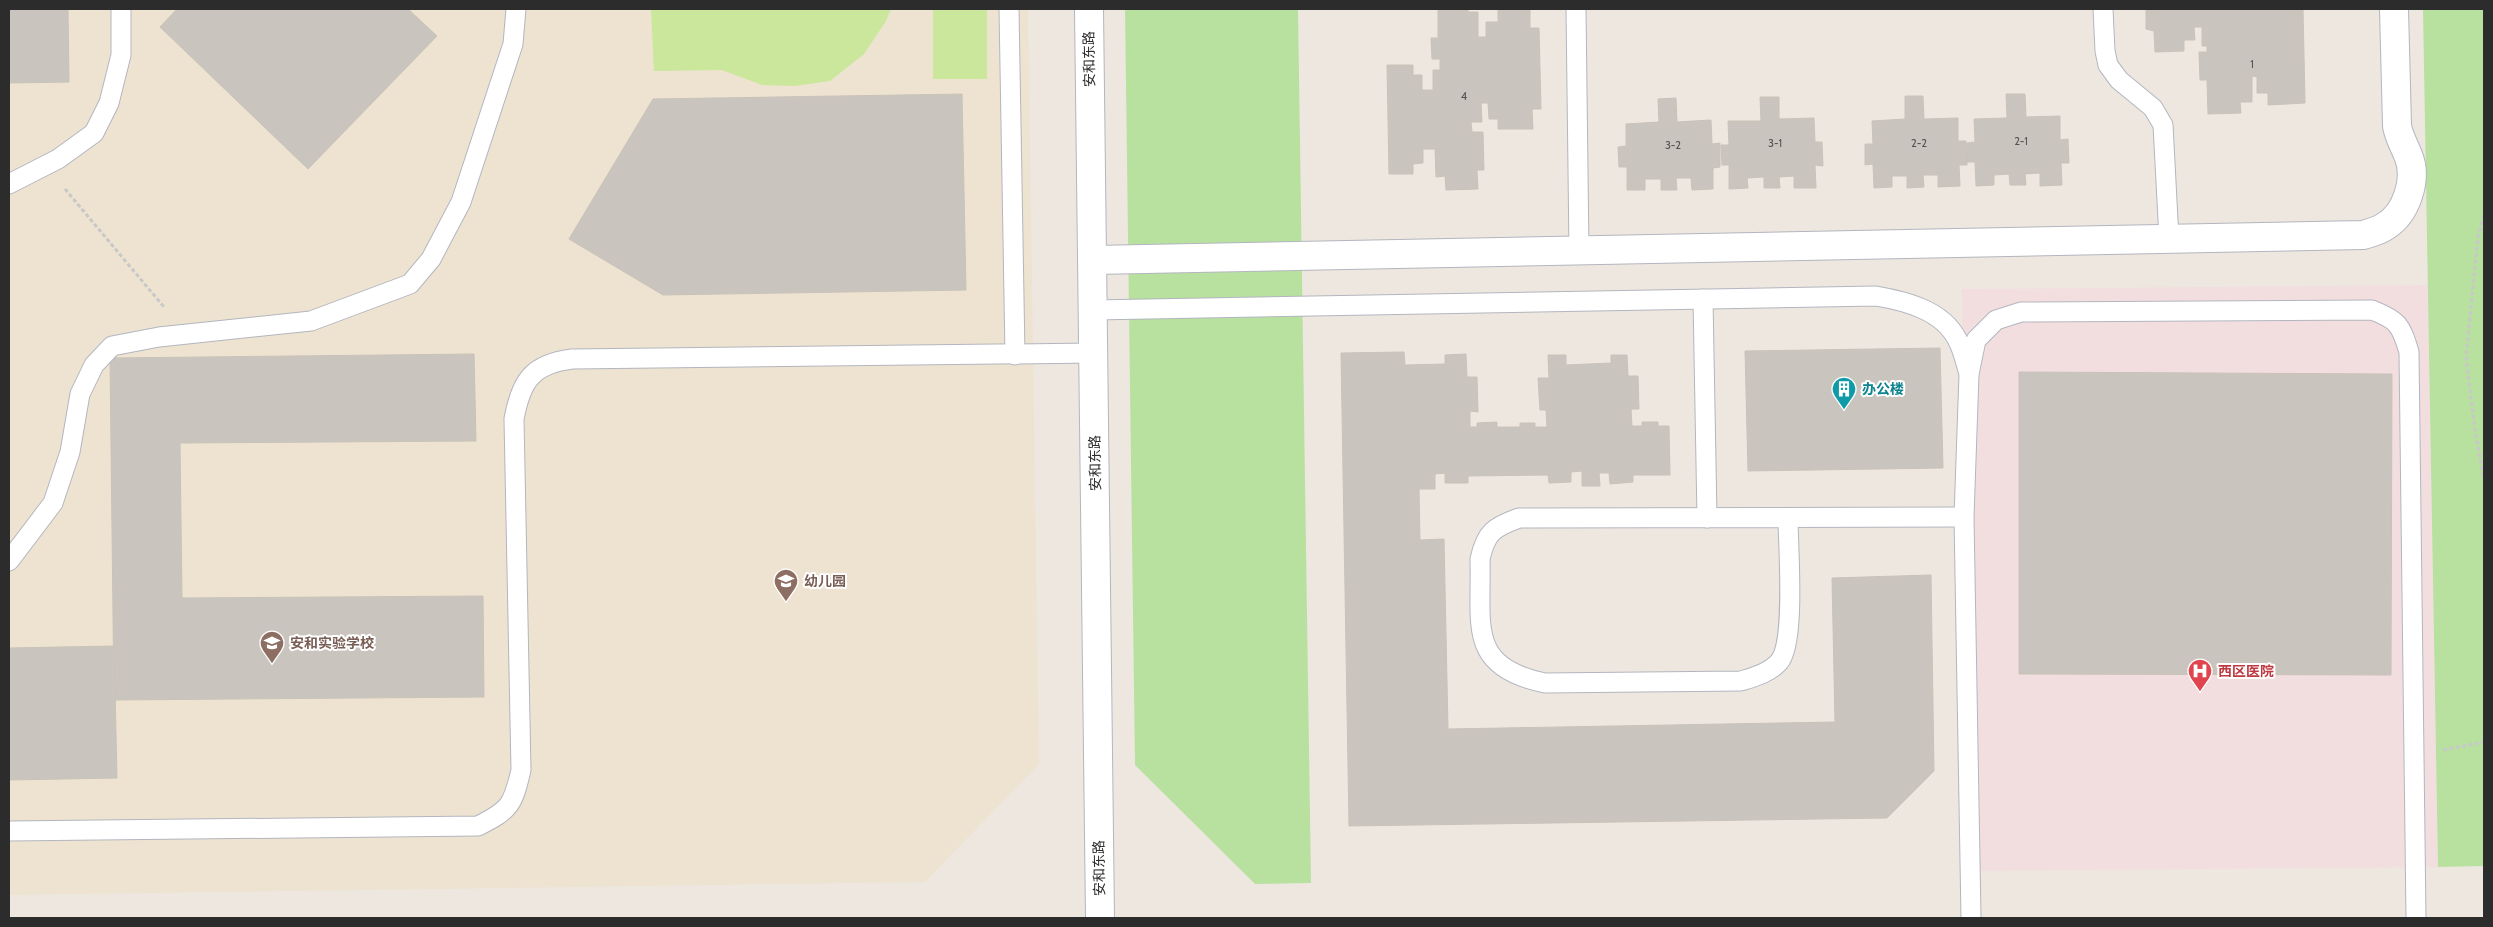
<svg xmlns="http://www.w3.org/2000/svg" width="2493" height="927" viewBox="0 0 2493 927" font-family="Cabin,'Noto Sans SC',sans-serif">
<rect width="100%" height="100%" fill="#ede7e0"/>
<path fill="#ede3d0" d="M9 9H1028L1039 764 925 882 9 895Z"/>
<path fill="#f3dedf" d="M2428 285 2438 867 1968 871 1962 289Z"/>
<g fill="#b8e19f">
<path d="M1125 9H1298L1311 883 1255 884 1135 765Z"/>
<path d="M2423 9H2484V866L2438 867Z"/>
</g>
<g fill="#cae79b">
<path d="M651 9H891L886 21 864 54 830 81 795 86 762 85 722 70 654 71Z"/>
<rect x="933" y="9" width="54" height="70"/>
</g>
<g fill="#c9c5be" stroke="#c9c2b9">
<path d="M9 9H68L69 82 9 83Z"/>
<path d="M177 9H408L437 36 308 169 160 27Z"/>
<path d="M1438 9H1468V12H1478V37H1486V22H1498V9H1530V28H1539L1541 109H1532L1533 129H1498V119H1489L1488 103H1481L1482 122H1471L1472 132H1483L1484 170H1477L1478 189 1446 190 1445 176 1436 177 1435 149H1423V163L1413 164V174H1389L1387 65H1413V75H1422V90H1433V70H1440V59H1432L1431 38H1438Z"/>
<path d="M2146 9H2303L2305 103 2268 105V93H2257V77L2252 76V102H2240L2241 113 2208 114 2207 80H2200L2199 52H2207V46H2202V27H2194L2195 40H2184V51L2155 52 2154 31 2146 29Z"/>
<path d="M962 94 966 290 663 295 569 239 653 99Z"/>
<path d="M2006 94H2025L2026 117 2060 116V140L2068 139 2069 163H2061L2062 185 2040 186V173L2025 174 2026 185H2010L2009 174 1994 175V185L1976 186 1975 162H1967V143L1975 142 1974 119 2007 118Z"/>
<path d="M1905 96H1923L1924 119 1958 118V141H1966L1967 165H1959L1960 186 1938 187V175H1923L1924 187 1907 188V176H1892V187L1874 188 1873 164 1865 165V144H1873L1872 121 1905 119Z"/>
<path d="M1760 97H1779V119L1814 118 1815 142H1822L1823 166 1815 165 1816 188H1794V176L1779 177 1780 188H1764V177L1747 178 1748 188 1729 189V165H1722L1721 145H1729L1728 121H1761Z"/>
<path d="M1676 98 1677 122 1711 120 1712 144 1720 143V167L1713 168V189L1692 190 1691 178H1676L1677 190H1661V179H1645V190H1627V167H1619L1618 147 1626 146V124L1659 122 1658 99Z"/>
<path d="M1940 348 1943 468 1748 471 1745 351Z"/>
<path d="M1404 352 1405 365 1445 364V355L1466 354 1467 377H1477L1478 412 1470 411V427H1477V423L1497 422V427H1520V423H1535V427H1547L1546 410H1540L1538 378H1549L1548 355H1566V365L1611 363V355H1627L1628 376H1638L1639 409H1631L1632 426H1642V422H1658V426H1669L1670 475H1633V482L1610 484 1609 473H1599L1600 486H1582V471L1571 472V482L1549 483 1548 475 1468 476V483H1445V473L1435 474V489H1419L1420 540 1444 539 1448 729 1835 722 1832 578 1931 575 1934 771 1887 818 1349 826 1341 353Z"/>
<path d="M474 354 476 441 180 443 182 598 483 596 484 697 114 700 110 358Z"/>
<path d="M2019 372 2392 374 2391 675 2019 674Z"/>
<path d="M114 646 117 778 9 780V648Z"/>
</g>
<g fill="none" stroke-linecap="round" stroke-linejoin="round">
<defs>
<g id="service">
<path d="M1009 9 1015 355"/>
<path d="M1576 9 1579 251"/>
<path d="M2103 9 2105 51 2108 65 2119 80 2153 108 2163 125 2169 239"/>
<path d="M9 184 58 159 94 133 109 103 121 55V9"/>
<path d="M1703 299 1707 518"/>
<path d="M1093 310 1876 296C1905 301 1942 310 1957 339 1963 349 1965 362 1969 373"/>
<path d="M1788 518C1788 546 1796 643 1779 662 1769 673 1754 677 1741 681L1545 683C1466 667 1482 624 1480 559 1486 532 1494 527 1519 518L1964 517"/>
<path d="M9 561 53 503 70 452 80 394 94 365 112 346 159 337 311 321 410 284 431 259 461 202 513 44 516 9"/>
<path d="M9 831 478 826C510 810 513 805 521 770L514 419C521 381 532 364 572 359L1094 353"/>
<path d="M1971 918 1964 517 1969 374 1976 340 1996 320 2021 312 2372 310C2398 320 2401 325 2409 352L2416 918"/>
</g>
<path id="minor" d="M1093 260 2363 235C2370 233 2378 231 2384 227 2407 214 2418 178 2408 155 2404 145 2399 137 2397 126L2394 9"/>
<path id="tertiary" d="M1089 9 1100 918"/>
</defs>
<use href="#service" stroke="#b3b6bf" stroke-width="21"/>
<use href="#minor" stroke="#b3b6bf" stroke-width="30"/>
<use href="#tertiary" stroke="#b3b6bf" stroke-width="30"/>
<g stroke="#c8c8c8" stroke-width="3" stroke-dasharray="4 2.5" stroke-linecap="butt">
<path d="M65 189 164 307"/>
<path d="M2484 215 2478 236 2466 358 2475 430 2484 480"/>
<path d="M2443 750 2484 742"/>
</g>
<use href="#service" stroke="#fff" stroke-width="19"/>
<use href="#minor" stroke="#fff" stroke-width="28"/>
<use href="#tertiary" stroke="#fff" stroke-width="28"/>
</g>
<defs>
<symbol id="building-pin" viewBox="-11 -11 22 30"><path d="M0 17L-7.5 6A9.5 9.5 0 1 1 7.5 6Z" fill="#0f9aa8" stroke="#fff"/><path d="M-4-6H4V6H1V3H-1V6H-4ZM-2.5-4.3h1.7v1.8h-1.7ZM.8-4.3h1.7v1.8H.8ZM-2.5-1h1.7V.8h-1.7ZM.8-1h1.7V.8H.8Z" fill="#fff"/></symbol>
<symbol id="school-pin" viewBox="-11 -11 22 30"><path d="M0 17L-7.5 6A9.5 9.5 0 1 1 7.5 6Z" fill="#8d6e63" stroke="#fff"/><path d="M0-5L7-2L0 1L-7-2ZM-4 1L0 2.5L4 1V4Q0 6-4 4Z" fill="#fff"/></symbol>
<symbol id="hospital-pin" viewBox="-11 -11 22 30"><path d="M0 17L-7.5 6A9.5 9.5 0 1 1 7.5 6Z" fill="#e0444e" stroke="#fff"/><path d="M-5-5h3v3.5h4V-5h3V5h-3V1.5h-4V5h-3Z" fill="#fff"/></symbol>
</defs>
<g fill-rule="evenodd">
<use href="#building-pin" x="1830" y="375" width="28" height="38"/>
<use href="#school-pin" x="772" y="567" width="28" height="38"/>
<use href="#school-pin" x="258" y="629" width="28" height="38"/>
<use href="#hospital-pin" x="2186" y="657" width="28" height="38"/>
</g>
<g text-anchor="middle" stroke-width="4" stroke-linejoin="round" paint-order="stroke">
<g font-size="11" fill="#535250">
<text x="2252" y="68">1</text>
<text x="1464" y="100">4</text>
<text x="2021" y="145">2-1</text>
<text x="1775" y="147">3-1</text>
<text x="1919" y="147">2-2</text>
<text x="1673" y="149">3-2</text>
</g>
<g font-size="14" fill="#2c2c2c" stroke="#fff">
<text transform="translate(1089 59) rotate(-91)" y="5">安和东路</text>
<text transform="translate(1095 463) rotate(-91)" y="5">安和东路</text>
<text transform="translate(1099 868) rotate(-91)" y="5">安和东路</text>
</g>
<g font-size="14" font-weight="bold" fill="#0d838f" stroke="#fff" text-anchor="start">
<text x="1862" y="394">办公楼</text>
</g>
<g font-size="14" font-weight="bold" fill="#785e54" stroke="#fff" text-anchor="start">
<text x="804" y="586">幼儿园</text>
<text x="290" y="648">安和实验学校</text>
</g>
<g font-size="14" font-weight="bold" fill="#be3a42" stroke="#fff" text-anchor="start">
<text x="2218" y="676">西区医院</text>
</g>
</g>
<rect width="2493" height="927" fill="none" stroke="#2c2c2c" stroke-width="20"/>
</svg>
